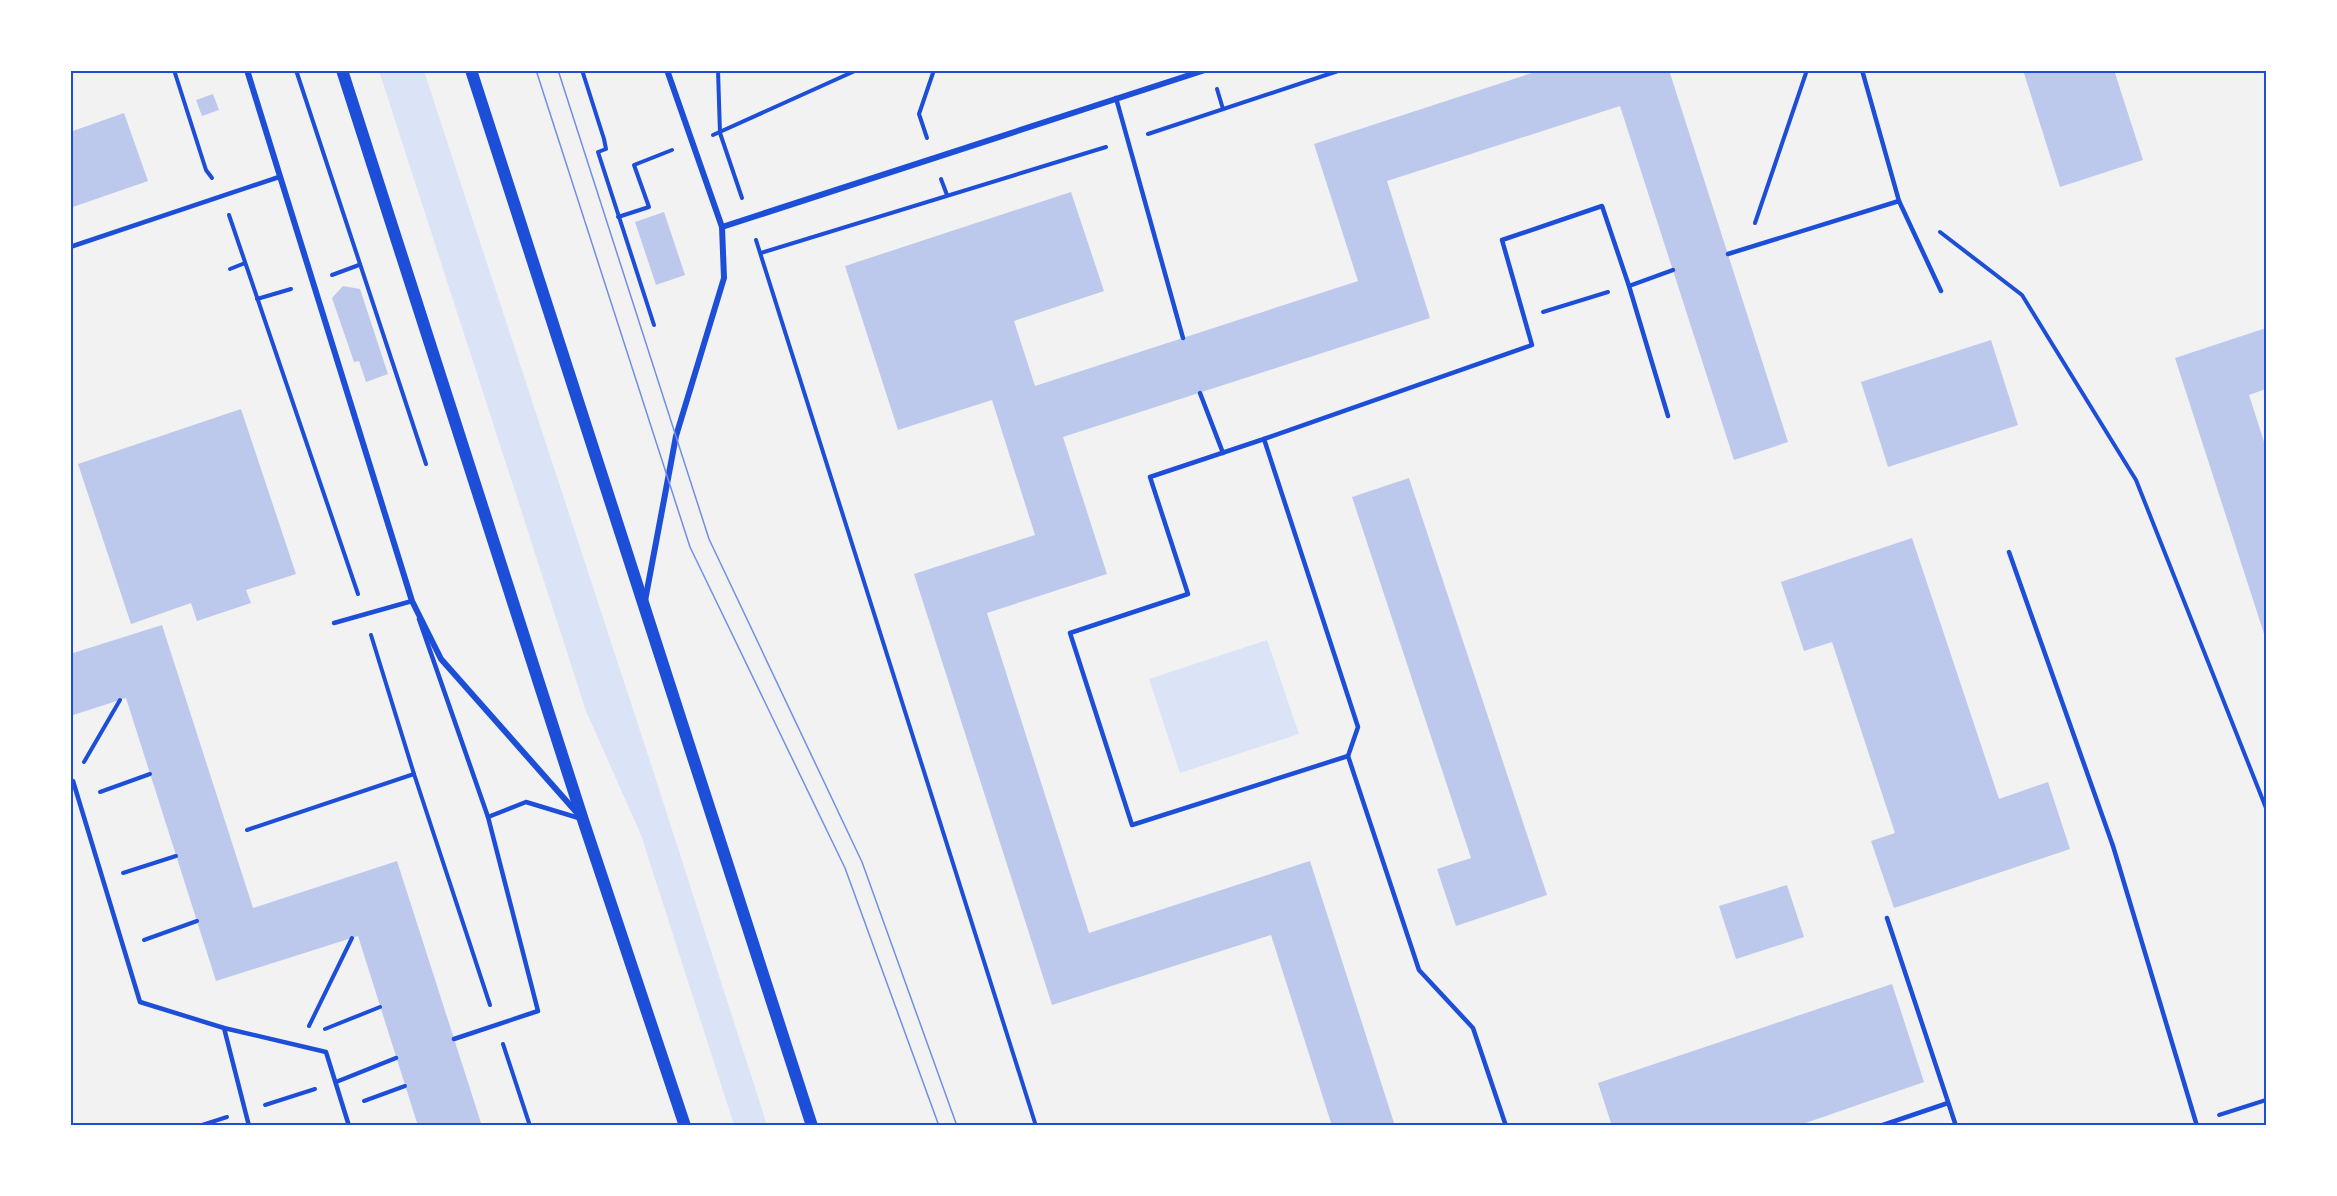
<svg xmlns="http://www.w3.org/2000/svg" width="2337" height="1196" viewBox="0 0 2337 1196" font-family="'Source Sans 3',sans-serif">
<rect width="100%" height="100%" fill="#f2f2f2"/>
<g fill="#dbe4f7">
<path d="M379 71H424L649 758 767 1125H734L641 835 586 711Z"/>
<path d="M1267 640 1299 734 1180 773 1149 679Z"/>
</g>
<g fill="#bdc9ec">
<path d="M1541 70H1669L1788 442 1734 460 1620 106 1387 181 1430 318 1063 437 1107 574 987 613 1089 933 1310 861 1395 1126H1332L1271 935 1052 1005 914 574 1035 535 992 400 898 430 845 266 1071 192 1104 291 1014 321 1035 386 1358 281 1314 144Z"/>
<path d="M2023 70H2114L2143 160 2060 187Z"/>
<path d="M213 94 219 110 202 116 196 100Z"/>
<path d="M124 113 148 181 70 208V132Z"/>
<path d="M664 212 685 275 656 285 635 222Z"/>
<path d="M343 286 360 289 388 374 366 382 359 361 354 362 332 298Z"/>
<path d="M2266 328V389L2249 395 2266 448V640L2175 358Z"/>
<path d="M1991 340 2018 425 1888 467 1861 382Z"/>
<path d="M241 409 296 574 246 590 251 603 197 621 191 603 131 624 78 464Z"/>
<path d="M1409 478 1547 895 1456 926 1437 869 1471 858 1352 497Z"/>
<path d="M1912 538 1999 799 2048 782 2070 849 1894 908 1871 841 1895 833 1832 642 1804 651 1781 582Z"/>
<path d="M162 625 253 908 397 861 482 1126H418L358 936 216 981 126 698 70 716V654Z"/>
<path d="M1787 885 1804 937 1736 959 1719 906Z"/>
<path d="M1892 984 1924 1082 1797 1126H1612L1598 1083Z"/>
</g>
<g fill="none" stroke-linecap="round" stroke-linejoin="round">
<g stroke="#1d4ed8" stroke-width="4">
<path d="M174 70 206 170 212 178"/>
<path d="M296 70 426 464"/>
<path d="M582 70 604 139 606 149 598 152 654 325"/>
<path d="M718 70 720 133 742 198"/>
<path d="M1217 89 1223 109"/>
<path d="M1148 134 1341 70"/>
<path d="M713 135 857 70"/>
<path d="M927 138 919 114 934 70"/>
<path d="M941 179 947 195"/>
<path d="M229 215 358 594"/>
<path d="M618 217 649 207 634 165 672 150"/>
<path d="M1755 223 1807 70"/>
<path d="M1940 232 2022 295 2136 480 2266 808"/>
<path d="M756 240 1036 1126"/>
<path d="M761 253 1106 147"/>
<path d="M230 269 245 263"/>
<path d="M332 275 359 265"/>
<path d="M257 299 291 289"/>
<path d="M1543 312 1608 292"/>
<path d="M371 635 414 774 490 1005"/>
<path d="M84 762 120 700"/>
<path d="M100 792 150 774"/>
<path d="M247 830 414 774"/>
<path d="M123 873 176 856"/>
<path d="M144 940 197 921"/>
<path d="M309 1026 352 938"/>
<path d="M325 1029 380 1007"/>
<path d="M503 1044 530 1126"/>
<path d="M364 1101 405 1086"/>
<path d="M265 1105 315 1089"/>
<path d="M2219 1115 2266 1100"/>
<path d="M199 1126 227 1117"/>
</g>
<g stroke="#1d4ed8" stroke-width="4.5">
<path d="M1116 98 1183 338"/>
<path d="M1899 201 1941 291"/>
<path d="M70 247 279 177"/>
<path d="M1728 254 1899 201 1862 70"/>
<path d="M1629 286 1673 270"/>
<path d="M1200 393 1223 453"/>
<path d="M1264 439 1358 727 1348 756"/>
<path d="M2009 552 2113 846 2197 1126"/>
<path d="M419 619 488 817 538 1011 454 1039"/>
<path d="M334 623 412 601 413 603"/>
<path d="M70 782 73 781 140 1002 224 1028 326 1052 349 1126"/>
<path d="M488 817 526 802 582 819"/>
<path d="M1887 918 1956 1126"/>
<path d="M224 1028 249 1126"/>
<path d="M336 1082 396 1058"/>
<path d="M1506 1126 1473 1028 1419 970 1348 756 1132 825 1070 633 1188 594 1150 477 1264 439 1532 345 1502 240 1602 206 1629 286 1668 416"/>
<path d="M1880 1126 1948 1103"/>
</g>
<g stroke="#1d4ed8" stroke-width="6">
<path d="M247 70 412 601 441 659 578 814"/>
<path d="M722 227 1205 70"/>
<path d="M645 601 676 436 724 278 722 227 667 70"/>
</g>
<g stroke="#1d4ed8" stroke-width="12">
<path d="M342 70 583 820 685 1126"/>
<path d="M471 70 812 1126"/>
</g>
<g stroke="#7290e2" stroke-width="1.5">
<path d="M536 70 690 547 845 868 939 1126"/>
<path d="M558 70 709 539 862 862 957 1126"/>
</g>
</g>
<rect width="2337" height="1196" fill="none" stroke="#ffffff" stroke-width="144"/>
<rect x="72" y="72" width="2193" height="1052" fill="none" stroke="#1d4ed8" stroke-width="2"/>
</svg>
